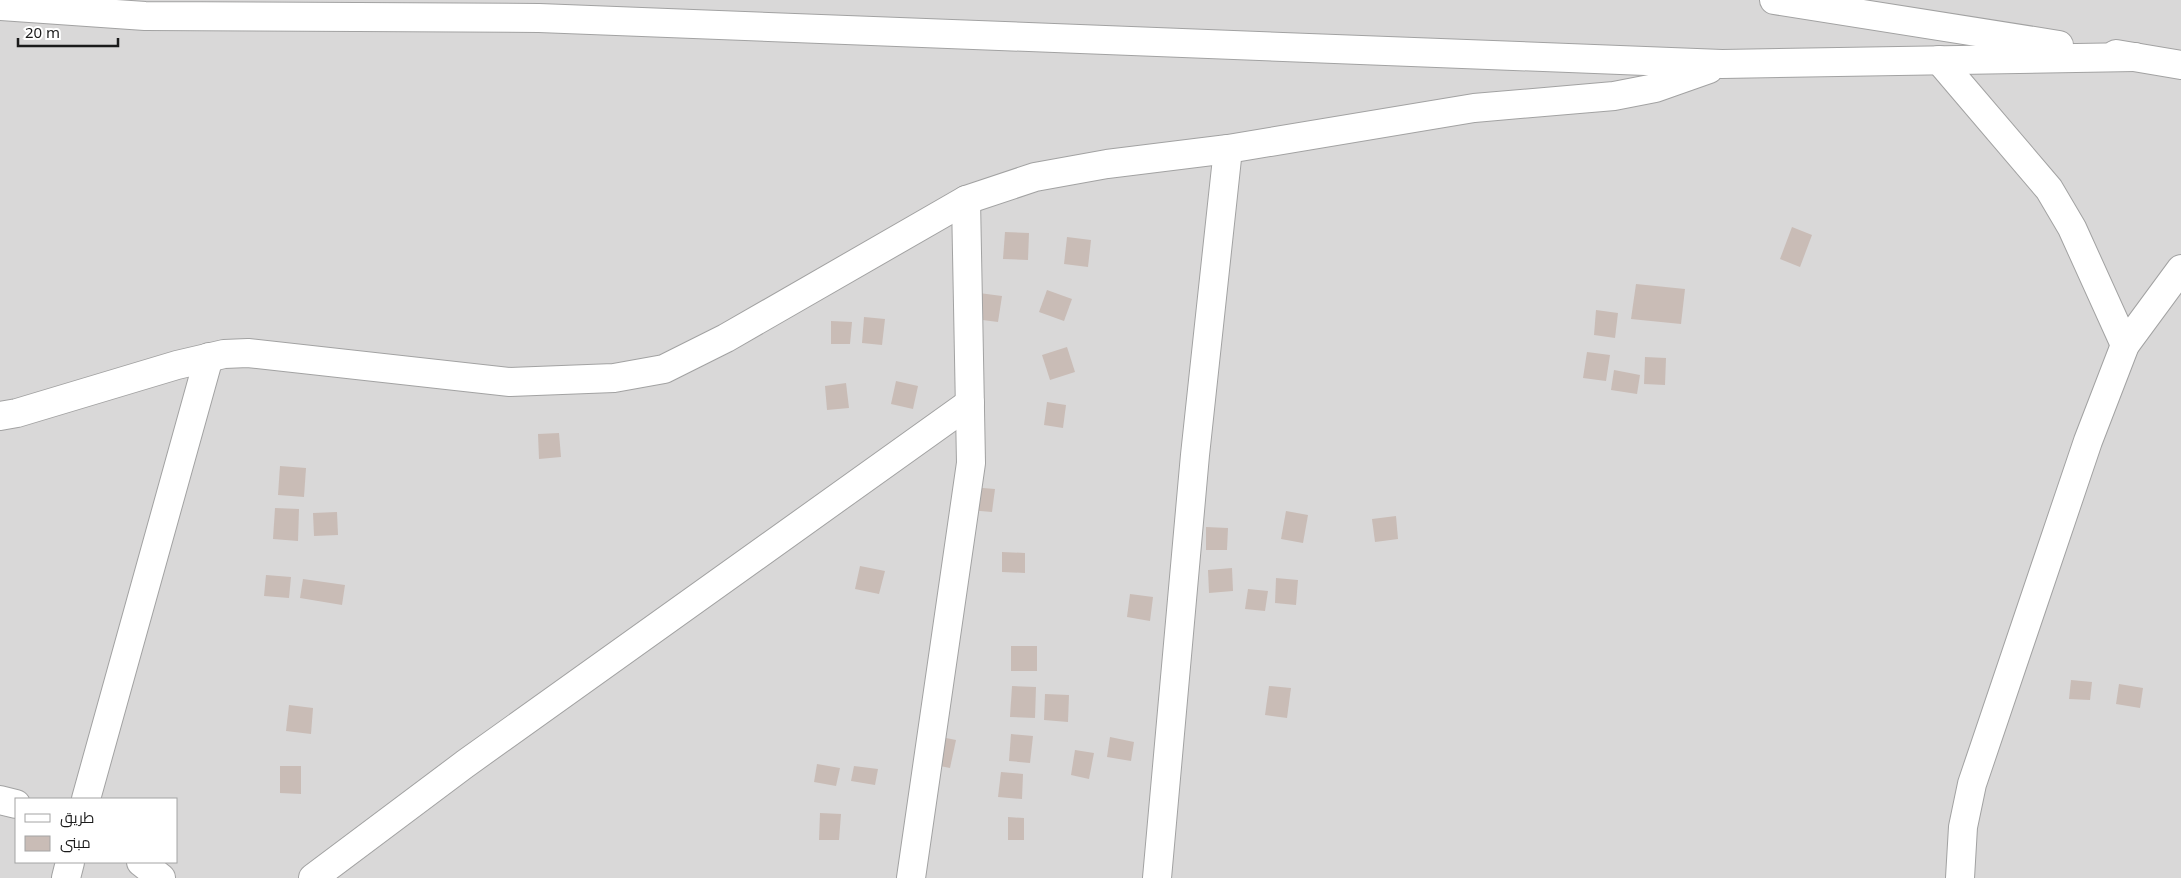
<svg xmlns="http://www.w3.org/2000/svg" width="2181" height="878" viewBox="0 0 2181 878" font-family="'Noto Sans',Cairo,sans-serif">
<rect width="100%" height="100%" fill="#ede7e0"/>
<path fill="#d9d8d8" fill-rule="evenodd" d="M0 0H2181V878H0ZM16 799H176V862H16Z"/>
<g fill="#c9bcb6">
<path d="M1792 227 1812 235 1800 267 1780 259Z"/>
<path d="M1005 232 1029 233 1028 260 1003 259Z"/>
<path d="M1067 237 1091 240 1088 267 1064 264Z"/>
<path d="M1636 284 1685 289 1681 324 1631 319Z"/>
<path d="M1047 290 1072 299 1064 321 1039 312Z"/>
<path d="M979 293 1002 296 998 322 975 319Z"/>
<path d="M1596 310 1618 313 1615 338 1594 335Z"/>
<path d="M864 317 885 319 882 345 862 343Z"/>
<path d="M831 321 852 322 850 344H831Z"/>
<path d="M1067 347 1075 372 1050 380 1042 355Z"/>
<path d="M1587 352 1610 355 1606 381 1583 378Z"/>
<path d="M1645 357 1666 358 1665 385 1644 384Z"/>
<path d="M1614 370 1640 375 1637 394 1611 390Z"/>
<path d="M896 381 918 386 913 409 891 404Z"/>
<path d="M846 383 849 408 827 410 825 386Z"/>
<path d="M1047 402 1066 405 1063 428 1044 425Z"/>
<path d="M559 433 561 457 539 459 538 434Z"/>
<path d="M280 466 306 468 304 497 278 495Z"/>
<path d="M971 487 995 489 992 512 969 510Z"/>
<path d="M275 508 299 509 298 541 273 539Z"/>
<path d="M1286 511 1308 515 1303 543 1281 539Z"/>
<path d="M337 512 338 535 314 536 313 513Z"/>
<path d="M1396 516 1398 539 1375 542 1372 519Z"/>
<path d="M1206 527 1228 528 1227 550H1206Z"/>
<path d="M1002 552 1025 553V573L1002 572Z"/>
<path d="M860 566 885 571 879 594 855 589Z"/>
<path d="M1232 568 1233 591 1209 593 1208 570Z"/>
<path d="M266 575 291 577 289 598 264 596Z"/>
<path d="M1276 578 1298 580 1296 605 1275 603Z"/>
<path d="M303 579 345 585 342 605 300 598Z"/>
<path d="M1248 589 1268 591 1265 611 1245 609Z"/>
<path d="M1130 594 1153 597 1150 621 1127 617Z"/>
<rect x="1011" y="646" width="26" height="25"/>
<path d="M2071 680 2092 682 2090 700 2069 699Z"/>
<path d="M2119 684 2143 688 2140 708 2116 704Z"/>
<path d="M1012 686 1036 687 1035 718 1010 717Z"/>
<path d="M1269 686 1291 688 1287 718 1265 715Z"/>
<path d="M1045 694 1069 695 1068 722 1044 720Z"/>
<path d="M289 705 313 708 311 734 286 731Z"/>
<path d="M1011 734 1033 736 1030 763 1009 761Z"/>
<path d="M931 735 956 740 950 768 925 763Z"/>
<path d="M1110 737 1134 742 1131 761 1107 757Z"/>
<path d="M1075 750 1094 753 1089 779 1071 775Z"/>
<path d="M817 764 840 768 836 786 814 782Z"/>
<path d="M280 766H301V794L280 793Z"/>
<path d="M854 766 878 769 875 785 851 781Z"/>
<path d="M1001 772 1023 774 1022 799 998 797Z"/>
<path d="M820 813 841 814 839 840H819Z"/>
<path d="M1008 817 1024 818V840H1008Z"/>
</g>
<g fill="none" stroke-linecap="round" stroke-linejoin="round">
<defs>
<g id="street">
<path d="M1774 0 2059 45"/>
<path d="M0 6 145 16 539 18 1722 64 2135 57"/>
<path d="M2116 54 2181 65"/>
<path d="M1939 60 2049 189 2072 228 2125 345"/>
<path d="M0 416 17 413 177 365 224 354 248 353 510 382 614 378 664 369 726 338 966 200 1035 177 1107 164 1228 149 1474 108 1614 96 1655 88 1709 69"/>
<path d="M86 799 209 357"/>
<path d="M0 800 16 804"/>
<path d="M141 862 161 878"/>
<path d="M66 878 70 862"/>
<path d="M313 878 465 764 970 403"/>
<path d="M911 878 971 463 966 200"/>
<path d="M1157 878 1195 455 1228 149"/>
<path d="M1960 878 1963 827 1972 784 2088 441 2125 345 2181 269"/>
</g>
</defs>
<use href="#street" stroke="#a2a2a2" stroke-width="30"/>
<use href="#street" stroke="#fff" stroke-width="28"/>
</g>
<rect x="15" y="798" width="162" height="65" fill="#ffffff" stroke="#a4a4a4"/>
<rect x="25" y="814" width="25" height="8" fill="#ffffff" stroke="#a4a4a4"/>
<text x="60" y="823" font-size="15" fill="#1b1b1b">طريق</text>
<rect x="25" y="836" width="25" height="15" fill="#c9bcb6" stroke="#a4a4a4"/>
<text x="60" y="848" font-size="15" fill="#1b1b1b">مبنى</text>
<path d="M18 38v8h100v-8" fill="none" stroke="#1b1b1b" stroke-width="2.5"/>
<text x="25" y="38" font-size="15" fill="#1b1b1b" stroke="#ffffff" stroke-width="4" paint-order="stroke">20 m</text>
</svg>
